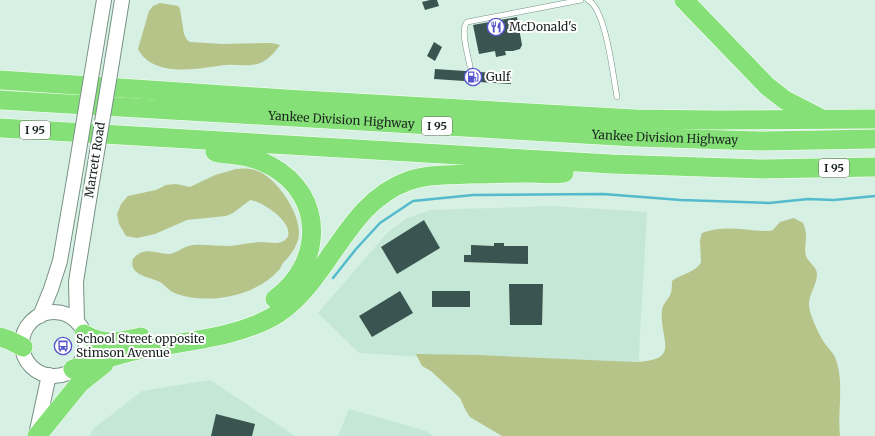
<svg xmlns="http://www.w3.org/2000/svg" width="875" height="436" viewBox="0 0 875 436" font-family="Merriweather,serif">
<rect width="100%" height="100%" fill="#d6f0e3"/>
<g fill="#c5e7d6">
<path d="M552 206 647 212 638 370 359 353 318 313 387 233 407 218 431 210Z"/>
<path d="M210 380 295 436H90L93 429 142 391Z"/>
<path d="M349 409 426 431 433 436H338Z"/>
</g>
<g fill="#b6c389">
<path d="M160 3 178 6 180 9 184 34 187 40 190 42 222 44 272 43 280 45C275 52 268 60 260 63 249 67 237 64 226 65 199 68 154 79 138 49L149 11 153 6Z"/>
<path d="M236 169C244 168 252 168 260 172 279 181 304 218 298 240 295 249 290 256 283 263 281 265 281 268 279 270 256 296 209 305 177 294 170 292 166 286 160 282 151 277 128 276 133 259 144 245 157 254 170 254 177 253 184 246 193 245 205 244 218 246 230 246 240 245 250 243 261 242 269 242 281 246 287 238 296 224 262 201 250 200L233 213 226 216 187 220 155 234 137 238 126 236 119 224 117 214 121 204 128 196 156 190 166 185 176 184 190 187 215 175Z"/>
<path d="M794 218 803 223C805 227 806 232 806 237 806 243 804 250 806 256 808 262 817 267 817 274 817 285 808 295 809 306 810 316 820 337 826 345 829 349 833 353 835 357 845 383 837 410 840 436H502L470 417 466 411 460 398 431 371 422 366 416 354 477 355 634 362C683 361 659 340 662 310 663 304 666 302 669 297 672 293 672 286 672 281 681 274 697 272 701 262L700 240 702 233C724 224 747 231 769 231L773 230 780 222Z"/>
</g>
<g fill="none" stroke-linecap="round" stroke-linejoin="round">
<path stroke="#53bbcc" stroke-width="2.5" d="M333 278 356 249 380 223 413 201 473 195 603 194 681 200 769 203 808 199 834 200 875 196"/>
</g>
<g fill="#395451">
<path d="M430 0H437L439 6 425 10 422 2Z"/>
<path d="M517 17 522 45 520 49 513 51H505L506 55 496 57 495 51 479 54 473 25Z"/>
<path d="M434 42 442 47 435 61 427 56Z"/>
<path d="M435 69 511 74V84L434 79Z"/>
<path d="M424 220 440 248 397 274 381 247Z"/>
<path d="M494 243H504V246H528V264L464 262V255H471V245L494 246Z"/>
<path d="M509 284H543L542 325H510Z"/>
<path d="M400 291 413 313 372 337 359 316Z"/>
<rect x="432" y="291" width="38" height="16"/>
<path d="M216 414 255 424 252 436H211Z"/>
</g>
<g fill="none" stroke-linecap="round" stroke-linejoin="round">
<defs>
<g id="lane">
<path d="M588 0C606 9 613 76 617 97"/>
<path d="M470 66C468 56 460 29 467 22L581 0"/>
</g>
<g id="secondary">
<path d="M94 60 104 0"/>
<path d="M112 62 122 0"/>
<circle cx="54" cy="344" r="32"/>
<path d="M40 316 51 289 60 261 74 180"/>
<path d="M77 322 76 282 78 269 92 182"/>
<path d="M36 435 49 375"/>
</g>
<g id="highway">
<path d="M684 0 767 86 785 100 822 119"/>
<path d="M0 80 286 99 635 119 718 120 875 119"/>
<path id="s1" d="M0 100 634 137 759 141 875 139"/>
<path d="M0 128 611 164 762 169 875 167"/>
<path d="M215 152C222 154 229 154 236 155 248 156 260 160 271 166 326 196 323 264 275 299"/>
<path d="M84 334C106 346 118 342 141 337"/>
<path d="M0 337 9 340 23 347"/>
<path d="M73 369C96 362 119 354 143 349 186 341 242 337 279 313 331 277 346 203 408 181 428 174 450 175 471 174 490 174 509 173 528 173 540 173 553 175 564 173"/>
<path d="M37 436 80 383 104 364"/>
</g>
</defs>
<use href="#lane" stroke="#789185" stroke-width="6"/>
<use href="#secondary" stroke="#789185" stroke-width="16"/>
<use href="#highway" stroke="#fff" stroke-width="20"/>
<use href="#lane" stroke="#fff" stroke-width="5"/>
<use href="#secondary" stroke="#fff" stroke-width="14"/>
<use href="#highway" stroke="#85e177" stroke-width="19"/>
<defs>
<g id="secondary-bridge">
<path d="M74 180 94 60"/>
<path d="M92 182 112 62"/>
</g>
</defs>
<use href="#secondary-bridge" stroke="#789185" stroke-width="16" stroke-linecap="butt"/>
<use href="#secondary-bridge" stroke="#fff" stroke-width="14"/>
</g>
<defs>
<symbol id="restaurant-ring" viewBox="-11 -11 22 22"><circle r="9.5" fill="#fff" stroke="#5755cd" stroke-width="1.5"/><path d="M-5-6h1v4h1v-4h1v4h1v-4h1v5L-1.5 .5V6h-2V.5L-5-1ZM5-6V6H3V1.5H1.5Q1.5-4 5-6Z" fill="#5755cd"/></symbol>
<symbol id="fuel-ring" viewBox="-11 -11 22 22"><circle r="9.5" fill="#fff" stroke="#5755cd" stroke-width="1.5"/><path d="M-5.5-6h7V0h2V4h1.3V-2.5L3-4.5l.8-.8L6-3V5H2.5V1h-1V6h-7ZM-4.2-4.7v3.2H.2V-4.7Z" fill="#5755cd"/></symbol>
<symbol id="bus-ring" viewBox="-11 -11 22 22"><circle r="9.5" fill="#fff" stroke="#5755cd" stroke-width="1.5"/><path d="M-5-6H5V4H4V6H2V4H-2V6H-4V4H-5ZM-3.5-4V0h7V-4ZM-3.5 1.2v1.5H-2V1.2ZM2 1.2v1.5H3.5V1.2Z" fill="#5755cd"/></symbol>
</defs>
<g fill-rule="evenodd">
<use href="#restaurant-ring" x="486" y="17" width="20" height="20"/>
<use href="#fuel-ring" x="463" y="67" width="20" height="20"/>
<use href="#bus-ring" x="53" y="336" width="20" height="20"/>
</g>
<g text-anchor="middle" stroke-width="4" stroke-linejoin="round" paint-order="stroke">
<g fill="#fff" stroke="#5f6662" stroke-width="1">
<rect x="422" y="117" width="30" height="18" rx="3"/>
<rect x="20" y="121" width="30" height="18" rx="3"/>
<rect x="819" y="159" width="30" height="18" rx="3"/>
</g>
<g font-size="11" font-weight="bold" fill="#1a241f">
<text x="437" y="130">I 95</text>
<text x="35" y="134">I 95</text>
<text x="834" y="172">I 95</text>
</g>
<g font-size="12" fill="#1a241f" stroke="#fff" text-anchor="start">
<text x="509" y="31">McDonald's</text>
<text x="486" y="81">Gulf</text>
<text x="76" y="343">School Street opposite<tspan x="76" dy="14">Stimson Avenue</tspan></text>
</g>
<g font-size="12" fill="#1a241f" stroke="#fff">
<text dy="4" stroke="none"><textPath href="#s1" startOffset="342">Yankee Division Highway</textPath></text>
<text dy="4" stroke="none"><textPath href="#s1" startOffset="666">Yankee Division Highway</textPath></text>
<text transform="translate(95 160) rotate(-81)" y="4">Marrett Road</text>
</g>
</g>
</svg>
